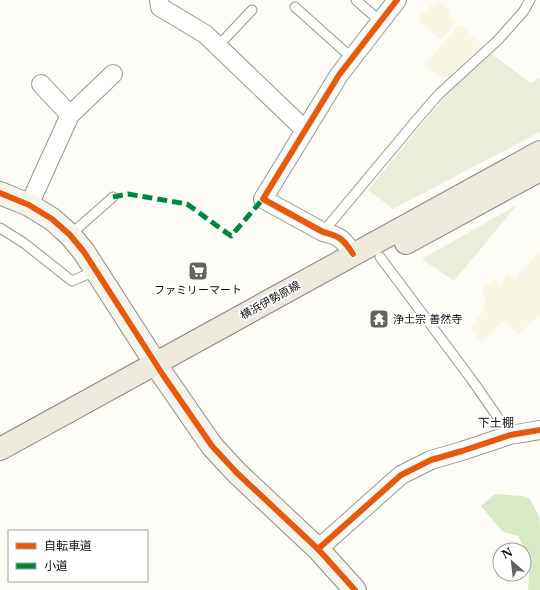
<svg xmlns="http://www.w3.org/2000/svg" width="540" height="590" viewBox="0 0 540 590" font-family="'Libre Baskerville','Noto Sans JP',serif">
<rect width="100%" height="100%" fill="#fdfcf7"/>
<g fill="#f9f7e4">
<path d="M437 0 450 10 448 14 456 21 444 37 440 39 419 21V17Z"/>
<path d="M460 25 467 31 482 45 447 77 443 78 426 67V64L457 26Z"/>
<path d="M540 250V315L518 334 504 320 481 342 471 328 485 308V300L482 290 494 279 499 284 508 274 515 280Z"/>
</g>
<path fill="#d8eac5" d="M495 494 523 496 530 499 539 517 540 525V590H528L529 576 528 556 518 536 503 532 481 506Z"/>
<g fill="#e9eedb">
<path d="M490 53 531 83 539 78 540 79V132L393 209 368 190 451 89Z"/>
<path d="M517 205 454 281 422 259Z"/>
</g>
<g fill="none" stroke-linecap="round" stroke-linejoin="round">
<defs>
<g id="lane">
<path d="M356 0 380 21"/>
<path d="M295 7 352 58"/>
<path d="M218 46 252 10"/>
<path d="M0 228 24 243 72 281 95 271"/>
<path d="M323 232 419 117 439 94 498 40 523 12 530 0"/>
<path d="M70 235 113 197"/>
<path d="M380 257 472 380 510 435"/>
</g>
<g id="street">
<path d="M159 0 160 7 205 34 305 130"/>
<path d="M41 84 70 115"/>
<path d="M29 205 70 115 113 74"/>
<path d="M353 254C344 240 340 236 323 232L263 199 339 75 397 0"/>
<path d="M318 549 401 475 431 460 462 451 510 435 540 430"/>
</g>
<path id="secondary" d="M0 193 29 205 52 219 70 235 84 252 163 375 212 446 237 473 318 549 355 590"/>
<g id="primary">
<path d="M406 243 540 170"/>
<path d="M0 449 540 152"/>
</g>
</defs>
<use href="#lane" stroke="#979795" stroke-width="11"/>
<use href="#street" stroke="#979795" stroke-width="20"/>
<use href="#secondary" stroke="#8e8d8b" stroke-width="24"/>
<use href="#primary" stroke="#858482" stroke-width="24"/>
<use href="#lane" stroke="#fffffe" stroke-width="9"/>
<use href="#street" stroke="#fffffe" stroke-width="18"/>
<use href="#secondary" stroke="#f6f4eb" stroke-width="22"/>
<use href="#primary" stroke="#ede9dc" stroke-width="22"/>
<path stroke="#00873e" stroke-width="5" stroke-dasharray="10 5" stroke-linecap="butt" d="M113 197 128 194 187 204 231 236 263 199"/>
<defs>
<g id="cycleway">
<path d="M0 193 29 205 52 219 70 235 84 252 163 375 212 446 237 473 318 549 355 590"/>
<path d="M353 254C344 240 340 236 323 232L263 199 339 75 397 0"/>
<path d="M318 549 401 475 431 460 462 451 510 435 540 430"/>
</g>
</defs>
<use href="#cycleway" stroke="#fff" stroke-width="8"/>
<use href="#cycleway" stroke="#e8590c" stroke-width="6"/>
</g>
<defs>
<symbol id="supermarket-square" viewBox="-11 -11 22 22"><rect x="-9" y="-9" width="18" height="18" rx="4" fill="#646362" stroke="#fff"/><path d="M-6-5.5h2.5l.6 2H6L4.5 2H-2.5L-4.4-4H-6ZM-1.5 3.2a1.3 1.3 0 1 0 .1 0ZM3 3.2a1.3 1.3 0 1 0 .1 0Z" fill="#fff"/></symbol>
<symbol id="temple-square" viewBox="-11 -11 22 22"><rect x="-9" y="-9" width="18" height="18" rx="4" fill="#646362" stroke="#fff"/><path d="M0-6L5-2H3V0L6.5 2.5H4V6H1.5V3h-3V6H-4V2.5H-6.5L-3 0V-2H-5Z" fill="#fff"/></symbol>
</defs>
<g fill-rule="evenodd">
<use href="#supermarket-square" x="187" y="260" width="22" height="22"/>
<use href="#temple-square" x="368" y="308" width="22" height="22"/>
</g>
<g text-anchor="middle" stroke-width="4" stroke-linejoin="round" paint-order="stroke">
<g font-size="11" fill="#111" stroke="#fff">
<text x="198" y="294">ファミリーマート</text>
<text x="393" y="323" text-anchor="start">浄土宗 善然寺</text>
</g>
<g font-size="11" fill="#111" stroke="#fff">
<text transform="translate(270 300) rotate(-29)" y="4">横浜伊勢原線</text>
</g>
<g font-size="12" fill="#111" stroke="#fff">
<text x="496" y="427">下土棚</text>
</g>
</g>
<rect x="8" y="530" width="140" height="52" fill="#ffffff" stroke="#a0a0a0"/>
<rect x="16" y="543" width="20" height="6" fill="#e8590c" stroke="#a0a0a0"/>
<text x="44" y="550" font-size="12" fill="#111111">自転車道</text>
<rect x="16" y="563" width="20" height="6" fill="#00873e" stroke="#a0a0a0"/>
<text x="44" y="570" font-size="12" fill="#111111">小道</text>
<g transform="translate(512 562) rotate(332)"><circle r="19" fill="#ffffff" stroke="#a0a0a0"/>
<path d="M0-3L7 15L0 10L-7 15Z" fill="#646362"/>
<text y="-6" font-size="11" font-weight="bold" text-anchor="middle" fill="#111111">N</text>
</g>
</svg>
